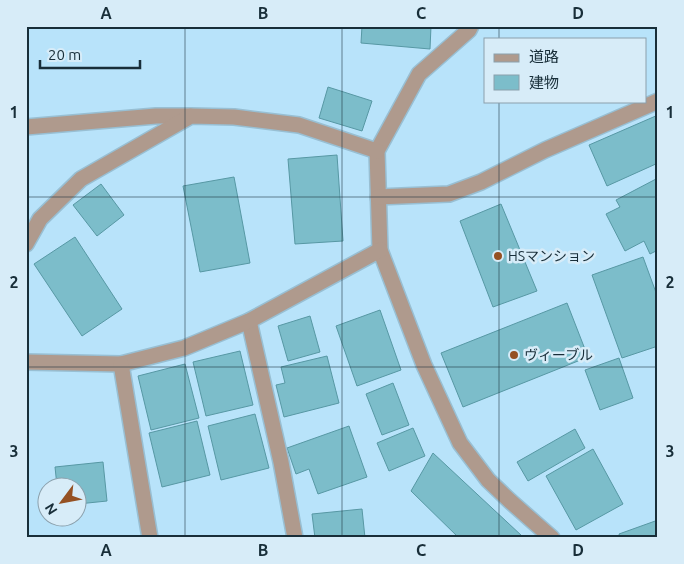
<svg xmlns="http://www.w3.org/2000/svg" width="684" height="564" viewBox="0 0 684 564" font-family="Ubuntu,'Noto Sans JP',sans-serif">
<rect width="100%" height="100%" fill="#b8e3fa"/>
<g fill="#7cbdca" stroke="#5798a4">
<path d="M362 26H431L430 49 361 43Z"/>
<path d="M328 87 372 101 362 131 319 118Z"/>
<path d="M658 115V163L607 186 589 145Z"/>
<path d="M337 155 343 241 295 244 288 159Z"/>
<path d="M234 177 250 263 200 272 183 186Z"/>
<path d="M656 179 658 182V250L650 254 644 241 625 251 606 214 620 207 616 200Z"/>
<path d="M101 184 124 215 97 236 73 205Z"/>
<path d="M501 204 537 291 493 307 460 221Z"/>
<path d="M75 237 122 309 82 336 34 264Z"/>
<path d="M643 257 658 298V346L622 358 592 275Z"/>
<path d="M567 303 588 357 463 407 441 353Z"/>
<path d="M380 310 401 370 357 386 336 326Z"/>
<path d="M310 316 320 352 288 361 278 326Z"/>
<path d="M240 351 253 405 206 416 193 362Z"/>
<path d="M327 356 339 403 284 417 276 385 285 383 281 367Z"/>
<path d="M619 358 633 398 600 410 585 370Z"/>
<path d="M185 364 199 418 151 430 138 376Z"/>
<path d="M393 383 409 425 382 435 366 394Z"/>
<path d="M255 414 269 468 221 480 208 426Z"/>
<path d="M197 421 210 475 162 487 149 433Z"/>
<path d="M349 426 367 477 318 494 309 469 296 474 287 448Z"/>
<path d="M413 428 425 456 389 471 377 443Z"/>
<path d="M575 429 585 448 528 481 517 462Z"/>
<path d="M593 449 623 504 576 530 546 476Z"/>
<path d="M433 453 522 536 520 538H448H459L411 491Z"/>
<path d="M103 462 107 501 78 504V486H57L55 467Z"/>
<path d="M362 509 365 538H315L312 514Z"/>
<path d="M658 520V538H620L619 534Z"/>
</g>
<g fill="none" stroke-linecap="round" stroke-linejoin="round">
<defs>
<g id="minor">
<path d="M471 26 469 30 419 74 377 151 380 250 424 365 460 443 488 480 510 501 552 538"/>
<path d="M26 127 156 116H190"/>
<path d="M378 197 449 194 481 182 545 150 658 101"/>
<path d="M26 244 40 219 81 179 191 116 234 117 299 125 377 151"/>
<path d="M249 321 281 462 295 538"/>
<path d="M26 362 121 364 184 348 249 321 380 250"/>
<path d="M121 364 150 538"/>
</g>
</defs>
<use href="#minor" stroke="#98bfd3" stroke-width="18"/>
<use href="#minor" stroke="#af9a8d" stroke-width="15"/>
</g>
<path fill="none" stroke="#182e39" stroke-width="1" stroke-opacity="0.55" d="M185 26V538M342 26V538M499 26V39M499 101V538M26 197H658M26 367H658"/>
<g fill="#955123" stroke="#d7ecf8" stroke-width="2">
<circle cx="498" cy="256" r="5"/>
<circle cx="514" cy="355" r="5"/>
</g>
<g text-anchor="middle" stroke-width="5" stroke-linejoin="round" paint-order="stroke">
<g font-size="14" fill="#182e39" stroke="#d7ecf8" text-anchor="start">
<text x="508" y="261">HSマンション</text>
<text x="524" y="360">ヴィーブル</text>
</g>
</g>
<rect width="684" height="564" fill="none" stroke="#d7ecf8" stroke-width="55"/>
<rect x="484" y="38" width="162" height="65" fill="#d7ecf8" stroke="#8ba0ac"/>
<rect x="494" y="54" width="25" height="8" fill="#af9a8d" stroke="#8ba0ac"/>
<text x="529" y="62" font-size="15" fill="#182e39">道路</text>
<rect x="494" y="75" width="25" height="15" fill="#7cbdca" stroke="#8ba0ac"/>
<text x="529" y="88" font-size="15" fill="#182e39">建物</text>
<g transform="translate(62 502) rotate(238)"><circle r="24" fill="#d7ecf8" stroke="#8ba0ac"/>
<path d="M0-4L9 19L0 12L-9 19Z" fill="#955123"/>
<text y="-8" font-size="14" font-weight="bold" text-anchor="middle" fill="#182e39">N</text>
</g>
<path d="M40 60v8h100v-8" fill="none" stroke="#182e39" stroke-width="2.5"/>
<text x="48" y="60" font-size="15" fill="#182e39" stroke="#d7ecf8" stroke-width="4" paint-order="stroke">20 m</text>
<rect x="28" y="28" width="628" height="508" fill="none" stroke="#182e39" stroke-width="2"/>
<g font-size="16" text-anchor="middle" font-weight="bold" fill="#182e39">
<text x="106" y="19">A</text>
<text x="263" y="19">B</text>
<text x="421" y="19">C</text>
<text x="578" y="19">D</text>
<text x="14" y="118">1</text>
<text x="670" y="118">1</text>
<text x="14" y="288">2</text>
<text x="670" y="288">2</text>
<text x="14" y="457">3</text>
<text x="670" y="457">3</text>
<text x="106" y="556">A</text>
<text x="263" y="556">B</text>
<text x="421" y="556">C</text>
<text x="578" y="556">D</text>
</g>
</svg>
